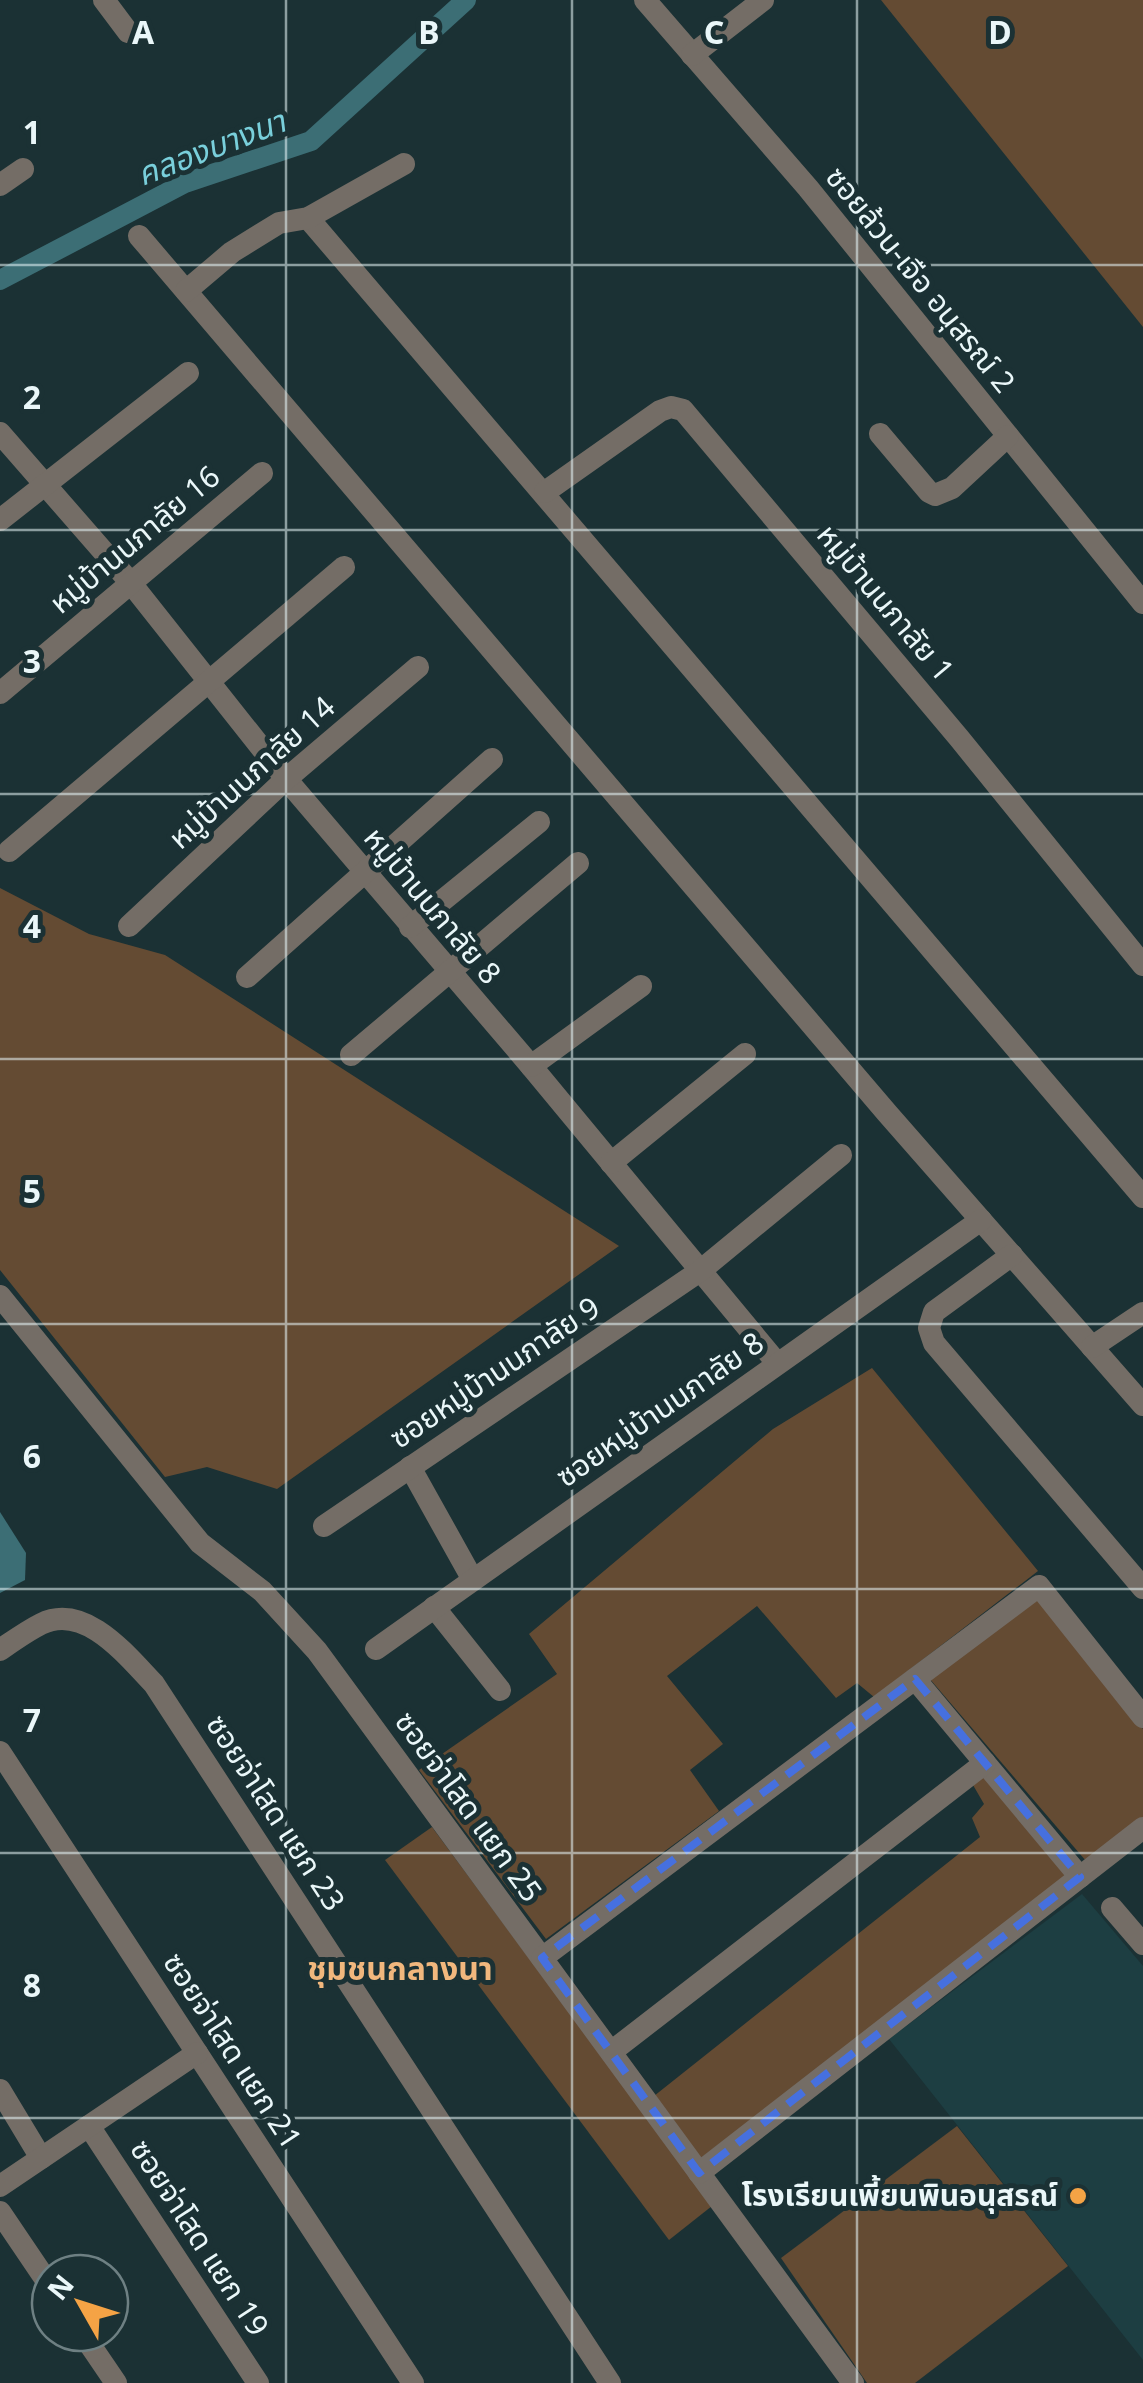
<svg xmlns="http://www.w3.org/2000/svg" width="1143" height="2383" viewBox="0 0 1143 2383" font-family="'Noto Sans','Noto Sans Thai',sans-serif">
<rect width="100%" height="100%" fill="#1b3134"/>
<path fill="#1d3e42" d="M1082 1894 1143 1966V2360L889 2039Z"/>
<g fill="#644b33">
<path d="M881 0H1143V327Z"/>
<path d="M0 888 89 934 165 955 619 1246 277 1489 207 1467 165 1477 0 1270Z"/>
<path d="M872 1368 1038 1571 874 1697 857 1683 836 1698 757 1606 667 1676 723 1744 690 1770 719 1811 546 1939 419 1770 557 1674 529 1634 773 1429Z"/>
<path d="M1038 1595 1143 1729V1818L1086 1861 929 1678Z"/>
<path d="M984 1773 1070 1877 701 2158 654 2096 980 1837 972 1818 984 1804 973 1785Z"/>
<path d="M432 1827 712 2206 669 2240 385 1860Z"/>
<path d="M957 2126 1068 2266 915 2383H867L781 2258Z"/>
</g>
<path fill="#3c6e75" d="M0 1512 26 1553 25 1580 0 1593Z"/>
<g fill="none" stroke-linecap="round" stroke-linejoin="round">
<path stroke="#3c6e75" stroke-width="20" d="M0 280 185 183 311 141 466 0"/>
<g stroke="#746d66" stroke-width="22">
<path d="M104 0 128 32"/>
<path d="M645 0 808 188 1143 603"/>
<path d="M692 55 763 0"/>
<path d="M0 185 23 169"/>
<path d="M308 218 1143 1197"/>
<path d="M139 236 887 1113 1143 1405"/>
<path d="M186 291 232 252 279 223 308 218 404 164"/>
<path d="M0 433 130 582 286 779 531 1066 777 1363"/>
<path d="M880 434 929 492 935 495 952 488 1008 436"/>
<path d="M545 492 660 411 671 407 683 410 959 738 1143 965"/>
<path d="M0 520 188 373"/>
<path d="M0 693 262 473"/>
<path d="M9 851 344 567"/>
<path d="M129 926 286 779 418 667"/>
<path d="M410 927 539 822"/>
<path d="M247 977 492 759"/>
<path d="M351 1055 578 863"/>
<path d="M531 1066 641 986"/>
<path d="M611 1163 745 1054"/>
<path d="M1012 1255 934 1312 929 1328 934 1343 1143 1588"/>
<path d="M0 1296 200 1543 262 1591 317 1651 853 2383"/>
<path d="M1092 1347 1143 1313"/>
<path d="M410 1467 473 1580"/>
<path d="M324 1526 700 1271 841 1155"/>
<path d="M434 1607 500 1690"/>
<path d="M376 1649 981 1220"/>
<path d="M0 1650C13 1641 27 1631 41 1624 85 1602 127 1656 154 1684L610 2383"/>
<path d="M915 1679 1080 1877"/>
<path d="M0 1752 413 2383"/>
<path d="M1112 1908 1143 1944"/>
<path d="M542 1958 1039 1586 1143 1717"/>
<path d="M611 2052 985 1763"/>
<path d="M0 2090 41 2158"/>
<path d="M89 2126 258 2383"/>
<path d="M699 2173 1143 1828"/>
<path d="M0 2186 197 2053"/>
<path d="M0 2212 50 2286"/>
<path d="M82 2333 116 2383"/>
</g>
</g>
<path fill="none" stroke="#4670df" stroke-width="8" stroke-dasharray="20 12" stroke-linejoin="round" d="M915 1679 1080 1877 699 2173 542 1958Z"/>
<path fill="none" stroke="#eaf7f9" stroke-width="2.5" stroke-opacity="0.55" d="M286 0V2383M572 0V2383M857 0V2383M0 265H1143M0 530H1143M0 794H1143M0 1059H1143M0 1324H1143M0 1589H1143M0 1853H1143M0 2118H1143"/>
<circle fill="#f5a345" stroke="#1b3134" stroke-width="4" cx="1078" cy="2196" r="10"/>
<g text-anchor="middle" stroke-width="10" stroke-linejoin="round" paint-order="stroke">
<g font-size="30" fill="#eaf7f9" stroke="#1b3134">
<text transform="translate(920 280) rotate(51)" y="10">ซอยล้วน-เจือ อนุสรณ์ 2</text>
<text transform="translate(135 540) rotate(-40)" y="10">หมู่บ้านนภาลัย 16</text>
<text transform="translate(885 603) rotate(50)" y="10">หมู่บ้านนภาลัย 1</text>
<text transform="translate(252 773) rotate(-42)" y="10">หมู่บ้านนภาลัย 14</text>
<text transform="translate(432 906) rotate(50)" y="10">หมู่บ้านนภาลัย 8</text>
<text transform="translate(495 1373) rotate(-34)" y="10">ซอยหมู่บ้านนภาลัย 9</text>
<text transform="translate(660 1410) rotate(-35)" y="10">ซอยหมู่บ้านนภาลัย 8</text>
<text transform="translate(468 1807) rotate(54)" y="10">ซอยจ่าโสด แยก 25</text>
<text transform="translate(275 1813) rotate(57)" y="10">ซอยจ่าโสด แยก 23</text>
<text transform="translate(232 2051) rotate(57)" y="10">ซอยจ่าโสด แยก 21</text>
<text transform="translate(199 2238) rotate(57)" y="10">ซอยจ่าโสด แยก 19</text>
</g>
<g font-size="30" font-weight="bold" fill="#eaf7f9" stroke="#1b3134" text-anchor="end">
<text x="1058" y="2206">โรงเรียนเพี้ยนพินอนุสรณ์</text>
</g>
<g font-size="32" font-style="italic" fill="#79cfdb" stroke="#1b3134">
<text transform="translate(211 148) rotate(-21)" y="11">คลองบางนา</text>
</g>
<g font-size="32" font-weight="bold" fill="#f1b77d" stroke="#1b3134">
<text x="400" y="1980">ชุมชนกลางนา</text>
</g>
</g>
<g font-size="32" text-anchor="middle" font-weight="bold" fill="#eaf7f9" stroke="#1b3134" stroke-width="10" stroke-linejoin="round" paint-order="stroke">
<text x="143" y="44">A</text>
<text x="429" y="44">B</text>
<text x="714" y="44">C</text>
<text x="1000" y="44">D</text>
<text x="32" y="144">1</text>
<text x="32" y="409">2</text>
<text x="32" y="673">3</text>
<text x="32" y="938">4</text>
<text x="32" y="1203">5</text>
<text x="32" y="1468">6</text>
<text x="32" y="1732">7</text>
<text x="32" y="1997">8</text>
</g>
<g transform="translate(80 2303) rotate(309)"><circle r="48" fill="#1b3134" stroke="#6e8083" stroke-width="2.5"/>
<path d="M0-8L18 38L0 25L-18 38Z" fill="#f5a345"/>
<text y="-15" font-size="28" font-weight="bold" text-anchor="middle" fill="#eaf7f9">N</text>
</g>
</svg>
